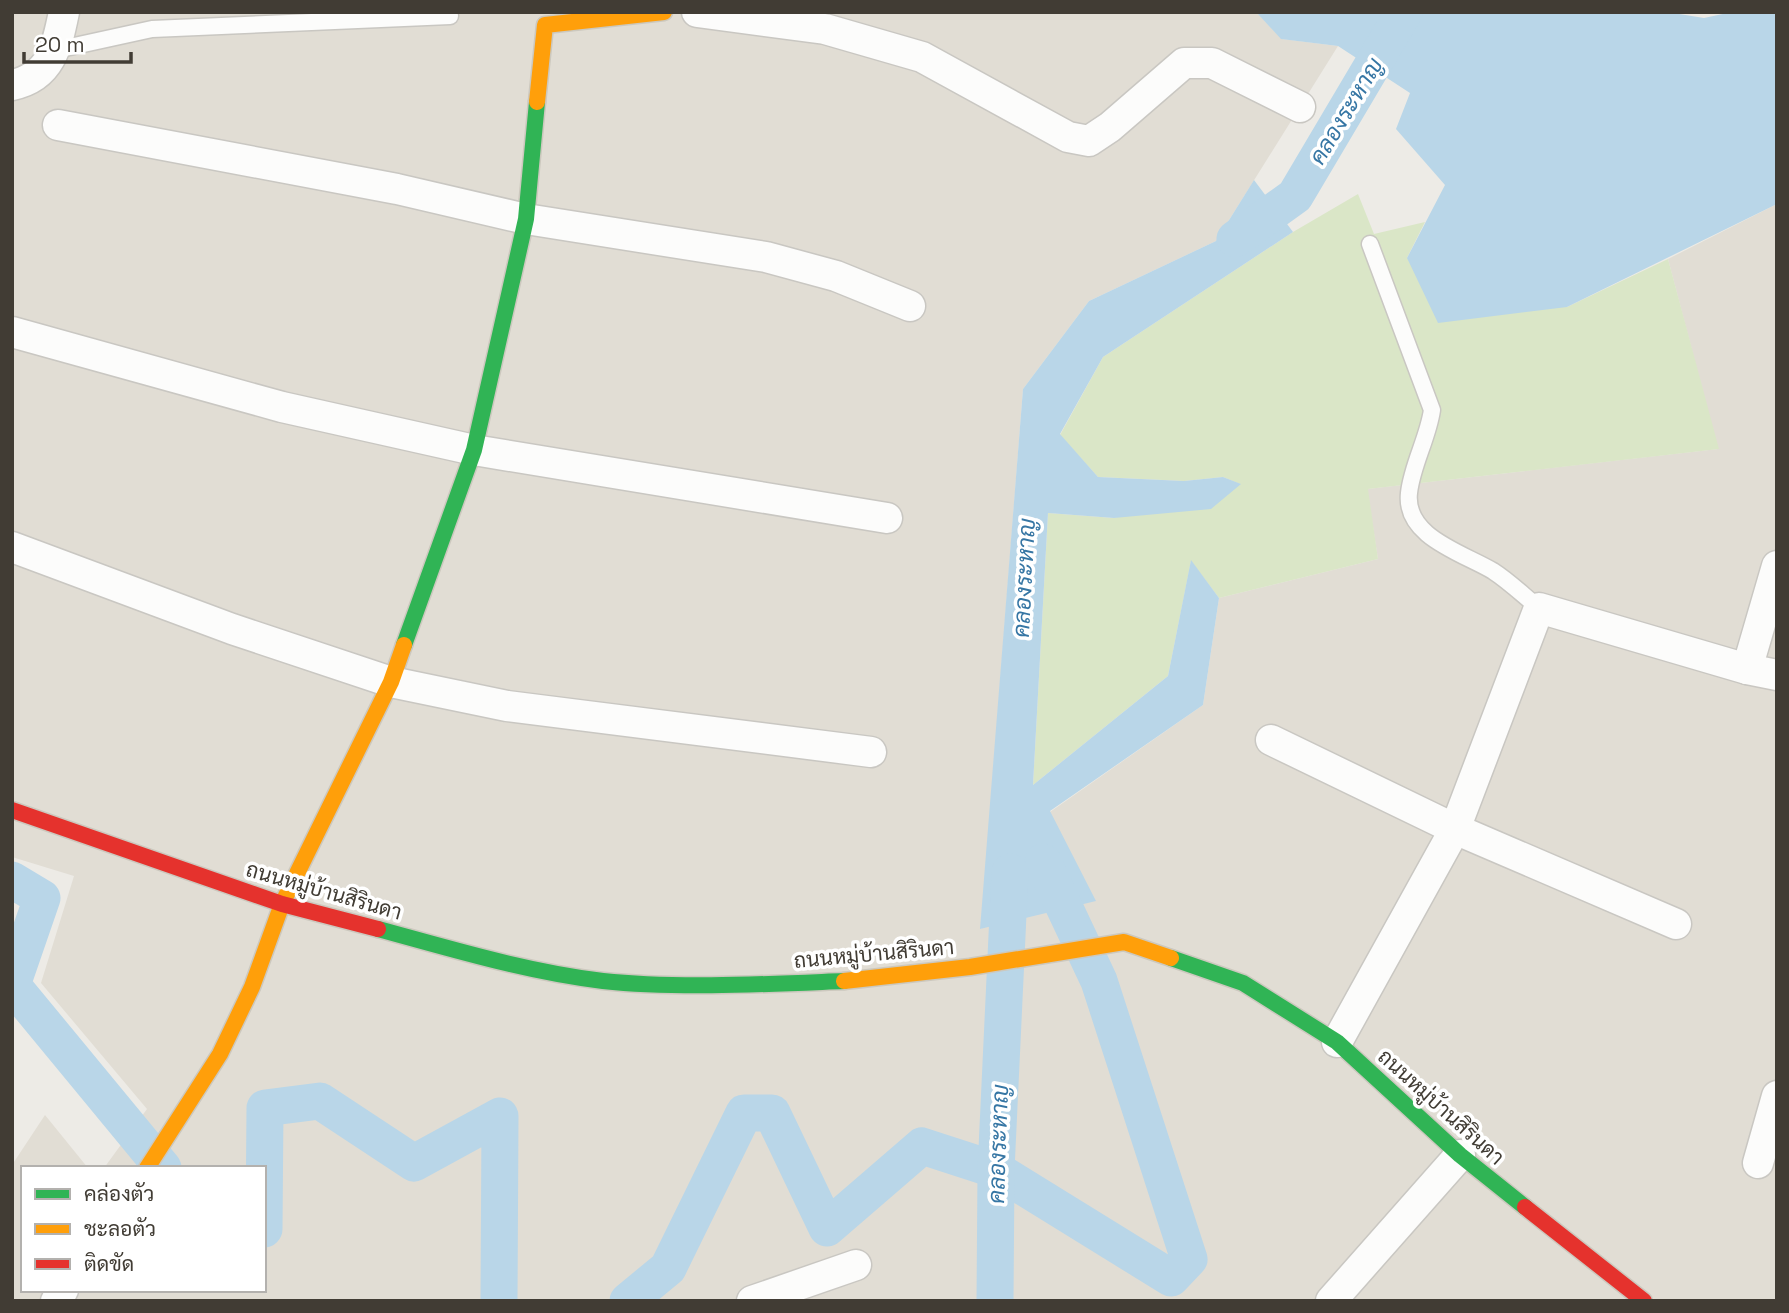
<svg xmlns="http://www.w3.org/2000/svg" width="1789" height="1313" viewBox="0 0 1789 1313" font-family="'Space Grotesk',Sarabun,sans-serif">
<rect width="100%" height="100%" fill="#edebe6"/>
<path fill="#e1ddd4" d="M12 12H1256L1282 39 1338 46 1216 241 1089 301 1023 389 981 929 1050 812 1203 705 1219 598 1378 559 1367 489 1718 449 1668 259 1777 204V1301H12V1165L45 1115 88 1168H23V1290H264V1168H104L147 1109 41 983 74 876 12 857Z"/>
<path fill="#dae6c7" d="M1358 194 1374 234 1425 222 1407 258 1567 307 1668 259 1719 449 1368 489 1378 559 1219 598 1191 561 1168 676 1033 785 1048 513 1114 518 1240 484 1223 477 1184 481 1098 477 1060 435 1103 357 1293 232Z"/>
<g fill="#b9d6e8">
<path d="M1256 12H1667L1704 18 1732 12H1777V204L1567 307 1438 323 1407 258 1445 185 1396 129 1410 93 1338 46 1281 39Z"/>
<path d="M1254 180 1293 232 1103 357 1060 434 1098 477 1184 481 1223 477 1241 484 1211 509 1114 518 1048 513 1033 785 1168 676 1191 560 1219 598 1203 705 1050 811 1096 901 980 929 1023 389 1089 301 1216 241Z"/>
</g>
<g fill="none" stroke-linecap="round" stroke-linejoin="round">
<g stroke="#b9d6e8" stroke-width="37">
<path d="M1235 239 1295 196 1404 12"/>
<path d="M12 880 42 898 12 985 163 1168"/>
<path d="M264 1229 265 1108 320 1101 414 1163 500 1116 499 1301"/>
<path d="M628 1301 668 1268 744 1113H772L827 1228 922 1146 996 1170 1171 1278 1189 1259 1099 981 1043 862"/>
<path d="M995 1301 996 1170 1010 872"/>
</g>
<defs>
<g id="lane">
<path d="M56 50 152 29 450 16"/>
<path d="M1370 244 1432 410C1428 438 1412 465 1409 493 1404 537 1463 553 1493 571 1510 582 1524 596 1539 608"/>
</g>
<g id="street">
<path d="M697 12 825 29 922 57 1068 137 1089 141 1110 127 1184 63H1212L1300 107"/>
<path d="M12 85C51 77 57 46 64 12"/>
<path d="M58 125 397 189 526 219 766 257 836 276 910 306"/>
<path d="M12 332 282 407 474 450 887 518"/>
<path d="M12 547 232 629 391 682 507 706 871 752"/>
<path d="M1747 669 1777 566"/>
<path d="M1271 740 1455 829 1676 924"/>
<path d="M1337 1042 1455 829 1539 608 1747 669 1777 675"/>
<path d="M1758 1163 1777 1096"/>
<path d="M56 1301 63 1290"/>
<path d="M752 1301 856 1265"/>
<path d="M1331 1301 1460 1155"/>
</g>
<g id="fast">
<path d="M404 645 474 450 526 219 537 102"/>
<path d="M378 929C452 949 527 972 603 981 677 989 769 984 844 981"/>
<path d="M1171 958 1243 983 1337 1042 1460 1155 1525 1207"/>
</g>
<g id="slow">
<path d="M537 102 545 25 664 12"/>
<path d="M844 981 970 967 1124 942 1171 958"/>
<path d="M147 1168 220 1054 252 987 282 904 391 682 404 645"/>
</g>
<g id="jam">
<path d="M12 810 282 904 378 929"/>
<path d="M1525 1207 1644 1301"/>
</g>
</defs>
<use href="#lane" stroke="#c9c7c2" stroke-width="19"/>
<use href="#street" stroke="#c9c7c2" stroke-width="33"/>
<use href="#fast" stroke="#ccc8be" stroke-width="19"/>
<use href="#slow" stroke="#ccc8be" stroke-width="19"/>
<use href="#jam" stroke="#ccc8be" stroke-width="19"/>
<use href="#lane" stroke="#fcfcfb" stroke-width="16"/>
<use href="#street" stroke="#fcfcfb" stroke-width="30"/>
<use href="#fast" stroke="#30b455" stroke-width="16"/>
<use href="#slow" stroke="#ff9f0a" stroke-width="16"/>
<use href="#jam" stroke="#e5322d" stroke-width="16"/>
</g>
<g text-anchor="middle" stroke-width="7" stroke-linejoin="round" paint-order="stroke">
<g font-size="21" fill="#413c34" stroke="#fff">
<text transform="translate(324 891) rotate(16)" y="7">ถนนหมู่บ้านสิรินดา</text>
<text transform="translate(874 954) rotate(-5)" y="7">ถนนหมู่บ้านสิรินดา</text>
<text transform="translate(1441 1107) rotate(42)" y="7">ถนนหมู่บ้านสิรินดา</text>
</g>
<g font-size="23" font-style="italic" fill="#3676a4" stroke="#fff">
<text transform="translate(1346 111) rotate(-59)" y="8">คลองระหาญ</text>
<text transform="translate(1024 578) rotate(-87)" y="8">คลองระหาญ</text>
<text transform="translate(998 1144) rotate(-88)" y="8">คลองระหาญ</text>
</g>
</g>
<rect width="1789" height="1313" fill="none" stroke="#413c34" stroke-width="28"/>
<rect x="21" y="1166" width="245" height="126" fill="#ffffff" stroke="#b3b1ae" stroke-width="2"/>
<rect x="35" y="1189" width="35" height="10" fill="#30b455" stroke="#b3b1ae" stroke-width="2"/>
<text x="84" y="1201" font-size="21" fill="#413c34">คล่องตัว</text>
<rect x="35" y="1224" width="35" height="10" fill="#ff9f0a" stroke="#b3b1ae" stroke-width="2"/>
<text x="84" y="1236" font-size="21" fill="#413c34">ชะลอตัว</text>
<rect x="35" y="1259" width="35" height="10" fill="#e5322d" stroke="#b3b1ae" stroke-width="2"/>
<text x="84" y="1271" font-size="21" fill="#413c34">ติดขัด</text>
<path d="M24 52v10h107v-10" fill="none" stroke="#413c34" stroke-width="3.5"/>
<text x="35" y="52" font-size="21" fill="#413c34" stroke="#ffffff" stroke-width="5" paint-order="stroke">20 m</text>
</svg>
